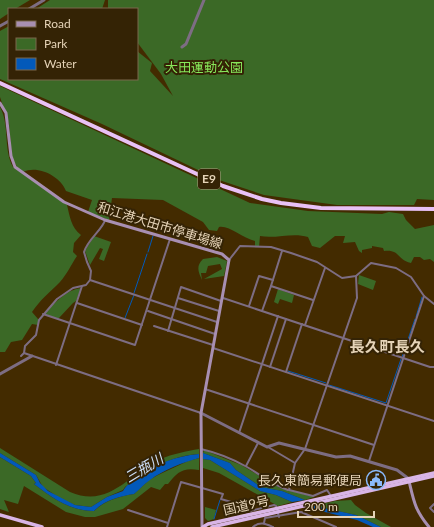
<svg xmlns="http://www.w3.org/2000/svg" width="434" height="527" viewBox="0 0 434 527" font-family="Lato,'Noto Sans JP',sans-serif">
<rect width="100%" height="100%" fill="#432b00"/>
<g fill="#3b6926">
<path d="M0 0H30L15 9H9V13L0 19Z"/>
<path d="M50 0H105L102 9H36Z"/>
<path d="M108 0H434V200L417 199 414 205H337L264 195 219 180 102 124 0 79V31L9 26V79H137V51L152 63 150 71 173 96 161 74 137 42V9H108Z"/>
<path d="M0 86 250 203 308 211 382 214 389 212 403 214 406 220 415 229 434 225V262L430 259 424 260 420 257H414L411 263C397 260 400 249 384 251L383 248 372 246V248L362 250V253L359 251 355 242 343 243 345 236H335L320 248 312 246 308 237C293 232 276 239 260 236L259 247 255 246V241C242 238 229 225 219 227L217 231 209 230 203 222 163 200 112 198 109 220 88 212 92 200 66 191C60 176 38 165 23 172L17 167 12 158 9 124 0 97Z"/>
<path d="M0 107C10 125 3 149 13 167L67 205C70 217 71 227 81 235L74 243 73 252 77 256C71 265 67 274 60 282 50 292 40 300 32 312L38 319V325L32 324 22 340 11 342 5 352H0Z"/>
<path d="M94 236 111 242 104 261 99 259 103 249 100 248 90 265 85 251Z"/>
<path d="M217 257 227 261 224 276 204 279 222 269 220 264 208 266 206 273H201L202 280C198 271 196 266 203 259Z"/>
<path d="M359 275 376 281 373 290 358 284Z"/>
<path d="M81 288 76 301 73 303 58 319 45 314C54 303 66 290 81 288Z"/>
<path d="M278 289 294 295 292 303 280 299 278 304 274 302Z"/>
<path d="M0 448 70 492C110 509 129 473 161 459 172 454 187 451 199 449V454C169 456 149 470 125 487L123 490 107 497 91 507 75 505 61 499 43 487 36 475 0 453Z"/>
<path d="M204 450 241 465 280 488 314 497 305 500 282 491 261 487 236 470 230 463 203 453Z"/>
<path d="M0 457 31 476 36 483 34 484C52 498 71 511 94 511 104 501 120 496 134 494L149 480 158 475 188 461 199 458V470C183 467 177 472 168 484H165L160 490 151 487 123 509 95 517H85L66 512 24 486 18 504 4 500 9 512 0 509Z"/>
<path d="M203 459 210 460 260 491 276 495 292 502 278 506 219 473 203 468Z"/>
<path d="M351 500 355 505 366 513 391 527H381L356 515 315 506 335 501Z"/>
<path d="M205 507 216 510 214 519 208 521 205 518Z"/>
</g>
<g fill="#0259ba">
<path d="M0 453 36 475 40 483 48 491 75 505 91 507 107 497 123 491C126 485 132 482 137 478 156 464 175 456 199 454V458C184 462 163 470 150 480 144 484 139 490 134 494 121 496 104 500 94 511 71 511 52 498 34 484L36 483 31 476 0 457Z"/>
<path d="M203 453 230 463 236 470 261 487 282 491 305 500 292 502 276 495 260 491 210 460 203 459Z"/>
<path d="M315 506 356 515 381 527H373L357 520 309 508Z"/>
</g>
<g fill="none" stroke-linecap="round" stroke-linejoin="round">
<g stroke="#0259ba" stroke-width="1">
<path d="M148 252 153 236"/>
<path d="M134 293 147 254"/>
<path d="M416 317 422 297"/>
<path d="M125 318 134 295"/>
<path d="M402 357 415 319"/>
<path d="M288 371 326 383"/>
<path d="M329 385 386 403 401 359"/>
<path d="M214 519 220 500"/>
</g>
<g stroke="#7d6d83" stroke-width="2">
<path d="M229 260 240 246 271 247 291 253 317 262 342 278 356 276 371 263 396 268 411 277 424 296 434 304"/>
<path d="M90 280 217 322"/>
<path d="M271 286 282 251"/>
<path d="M178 298 219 311"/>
<path d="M223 298 430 367H434"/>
<path d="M77 303 142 325"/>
<path d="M249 306 259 276 273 280"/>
<path d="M148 311 215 334"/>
<path d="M262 311 271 286 313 300"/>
<path d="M43 314 135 345 170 239"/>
<path d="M305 325 325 268"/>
<path d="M154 326 213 345"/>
<path d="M168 331 181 287 221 301"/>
<path d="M213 348 434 421"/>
<path d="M24 353 201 413"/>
<path d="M24 353 25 346 36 335 39 320 57 299 73 288 86 285 90 280 91 271 87 262 84 252C88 239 103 229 105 220"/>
<path d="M21 356 24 353"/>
<path d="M56 365 82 286"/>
<path d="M270 367 286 319"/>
<path d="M286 372 302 324"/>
<path d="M205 389 374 445"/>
<path d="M239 433 278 316"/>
<path d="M268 447 295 463"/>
<path d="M201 449C218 453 233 459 247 467 261 475 273 485 288 490"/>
<path d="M369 461 424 296"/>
<path d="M246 466 258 443"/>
<path d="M331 496 327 490 313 496 289 490 295 463 305 449 357 298 356 276"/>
<path d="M434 504 430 508 434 512"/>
<path d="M128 510 168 523"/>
<path d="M264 523 265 518 301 512 336 527"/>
<path d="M167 527 181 482 223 494 221 499 248 507 250 511 274 505 276 506 279 517"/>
<path d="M253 527C260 521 266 524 273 527"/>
</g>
<g stroke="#7d6d83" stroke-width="3">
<path d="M29 9 44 0"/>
<path d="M0 26 9 21"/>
<path d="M182 47 186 44 204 0"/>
<path d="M0 374 32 356"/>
<path d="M201 413 267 447 279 443 336 457 350 456 397 470 409 479"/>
</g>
<g stroke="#a88fb2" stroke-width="3">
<path d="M0 103 6 113 11 156 15 167 64 202 105 220 222 254 229 260 201 413 202 527"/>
<path d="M409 481C414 502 415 510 429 527"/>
</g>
<g stroke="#d9b5e6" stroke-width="3.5">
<path d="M0 515 42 527"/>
<path d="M203 527 208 524 434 473"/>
<path d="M212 527 434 476"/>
</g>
<path stroke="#e8c1f6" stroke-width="4" d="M0 83 223 186 262 199 281 203 321 208 434 209"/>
</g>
<defs>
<symbol id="civic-ring" viewBox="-11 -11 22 22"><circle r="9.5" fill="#342305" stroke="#8abafc" stroke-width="1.5"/><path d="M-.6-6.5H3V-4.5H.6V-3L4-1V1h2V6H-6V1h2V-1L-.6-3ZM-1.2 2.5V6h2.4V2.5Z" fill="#8abafc"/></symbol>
</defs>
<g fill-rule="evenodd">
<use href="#civic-ring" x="365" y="469" width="22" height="22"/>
</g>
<g text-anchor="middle" stroke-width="4" stroke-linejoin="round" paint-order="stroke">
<rect fill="#342305" stroke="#b09e82" stroke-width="1" x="198" y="169" width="22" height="20" rx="3"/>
<g font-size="12" font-weight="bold" fill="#e5d3b7">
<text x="209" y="183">E9</text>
</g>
<g font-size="13" fill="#87e75a" stroke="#342305">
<text x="204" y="72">大田運動公園</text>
</g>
<g font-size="13" fill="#e5d3b7" stroke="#342305">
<text transform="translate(160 225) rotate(17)" y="5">和江港大田市停車場線</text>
<text transform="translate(246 505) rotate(-13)" y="5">国道9号</text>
</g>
<g font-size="13" fill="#e5d3b7" stroke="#342305" text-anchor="end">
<text x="362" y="485">長久東簡易郵便局</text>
</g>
<g font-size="14" font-style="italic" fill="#cfe0fa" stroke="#342305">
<text transform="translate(144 468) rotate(-31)" y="5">三瓶川</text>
</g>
<g font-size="15" font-weight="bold" fill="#e5d3b7" stroke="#342305">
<text x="387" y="352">長久町長久</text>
</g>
</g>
<rect x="8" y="8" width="130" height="72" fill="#342305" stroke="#7b694c"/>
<rect x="16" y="21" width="20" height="6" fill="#a88fb2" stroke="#7b694c"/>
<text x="44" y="28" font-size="12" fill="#e5d3b7">Road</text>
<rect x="16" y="38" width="20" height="12" fill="#3b6926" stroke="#7b694c"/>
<text x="44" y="48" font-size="12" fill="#e5d3b7">Park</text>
<rect x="16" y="58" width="20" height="12" fill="#0259ba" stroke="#7b694c"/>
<text x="44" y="68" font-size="12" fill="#e5d3b7">Water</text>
<path d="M298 511v6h76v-6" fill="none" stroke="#e5d3b7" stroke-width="2"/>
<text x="304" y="511" font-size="12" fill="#e5d3b7" stroke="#342305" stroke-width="3" paint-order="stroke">200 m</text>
</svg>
